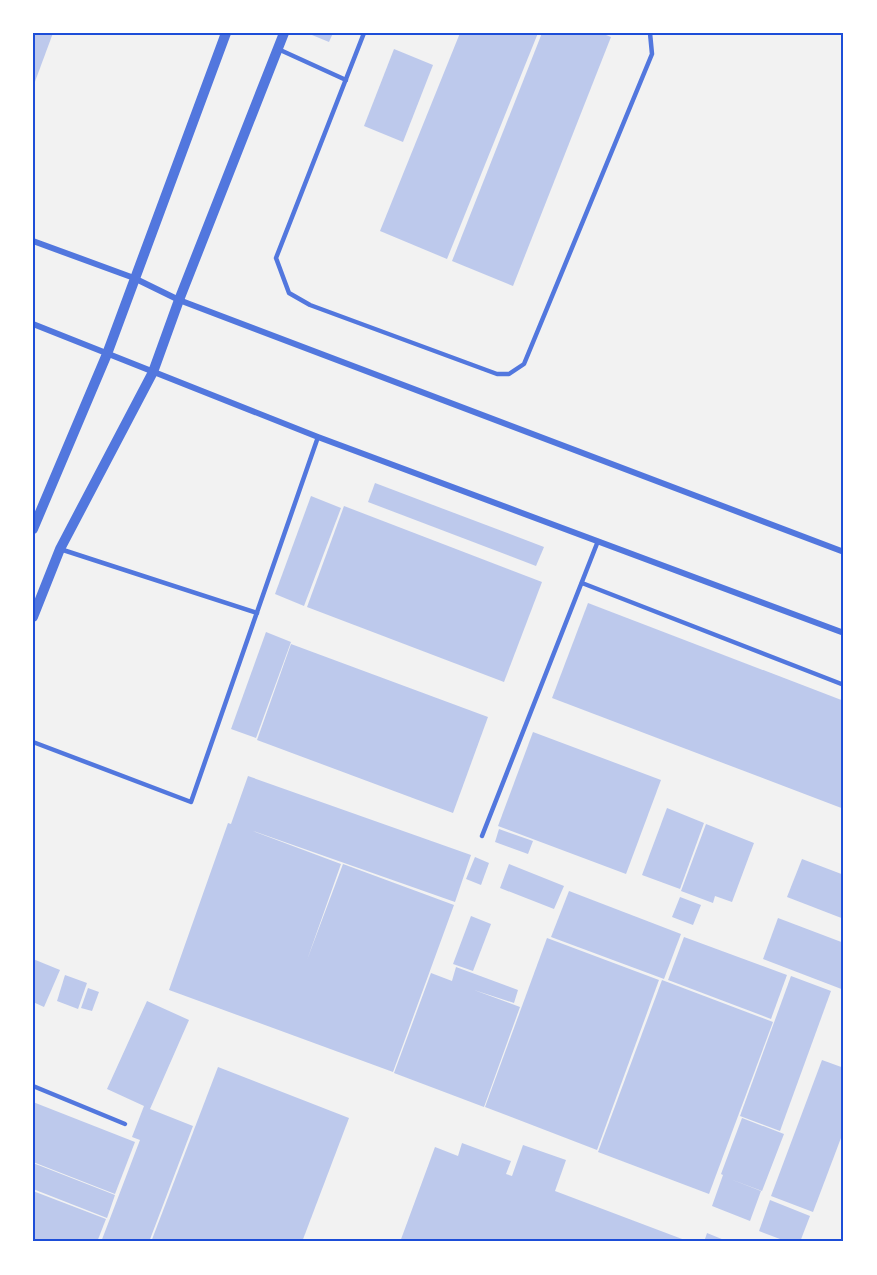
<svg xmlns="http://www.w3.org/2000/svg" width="877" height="1275" viewBox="0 0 877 1275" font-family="'DM Sans',sans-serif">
<rect width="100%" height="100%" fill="#f2f2f2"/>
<g fill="#bdc9ec">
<path d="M33 33H53L33 87Z"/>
<path d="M313 33H333L329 42 312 35Z"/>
<path d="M460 33H538L447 259 380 231Z"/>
<path d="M542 33H601L611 37 513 286 452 261Z"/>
<path d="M394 49 433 65 403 142 364 126Z"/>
<path d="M375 483 544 547 536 566 368 502Z"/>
<path d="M311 496 341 508 304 606 275 594Z"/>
<path d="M344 506 542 582 504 682 307 607Z"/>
<path d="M588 603 844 701V809L552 698Z"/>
<path d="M266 632 291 642 256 738 231 729Z"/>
<path d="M291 644 488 717 453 813 257 740Z"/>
<path d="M533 732 661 780 626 874 498 826Z"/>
<path d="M248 776 471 855 455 902 253 831 341 864 307 960 343 864 454 905 393 1072 169 990 228 823 231 824Z"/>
<path d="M667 808 704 823 680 889 642 875Z"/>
<path d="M706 824 754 843 732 902 715 896 713 903 681 891Z"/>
<path d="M499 829 533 841 528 854 495 842Z"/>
<path d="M475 857 489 863 481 885 466 879Z"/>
<path d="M802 859 844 875V919L787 897Z"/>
<path d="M509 864 564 886 554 909 500 888Z"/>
<path d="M569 891 681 934 664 979 551 937Z"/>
<path d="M680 897 701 905 693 925 672 917Z"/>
<path d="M471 916 491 924 473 971 453 964Z"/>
<path d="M778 918 844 943V990L763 959Z"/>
<path d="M684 937 787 975 771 1019 668 980Z"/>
<path d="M547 938 659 980 597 1150 485 1107Z"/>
<path d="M33 959 60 970 44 1007 33 1002Z"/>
<path d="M456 967 518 990 514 1003 474 990 520 1007 484 1107 394 1073 431 973 452 981Z"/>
<path d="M65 975 87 983 78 1009 57 1001Z"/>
<path d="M791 976 831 991 780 1131 740 1116Z"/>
<path d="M662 980 773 1022 709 1194 598 1152Z"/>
<path d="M88 988 99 992 92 1011 81 1008Z"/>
<path d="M147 1001 189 1020 150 1109 193 1126 149 1242H101L140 1140 132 1137 144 1106 107 1089Z"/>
<path d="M822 1060 844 1068V1130L813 1212 771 1196Z"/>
<path d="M218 1067 349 1118 302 1242H151Z"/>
<path d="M33 1102 135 1142 115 1194 33 1162Z"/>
<path d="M742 1118 784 1134 762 1191 730 1179 761 1191 750 1221 712 1206 723 1175 721 1174Z"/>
<path d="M462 1143 511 1161 506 1174 512 1176 523 1145 566 1160 555 1191 690 1242H400L435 1147 458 1156Z"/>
<path d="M33 1163 115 1195 107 1218 33 1189Z"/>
<path d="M33 1191 106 1219 97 1242H33Z"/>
<path d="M770 1200 810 1216 800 1242H788L759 1231Z"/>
<path d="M707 1233 729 1242H704Z"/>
</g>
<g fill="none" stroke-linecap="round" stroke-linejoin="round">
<g stroke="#5277de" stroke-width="4.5">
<path d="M364 33 276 258 289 293 310 305 497 374H509L524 364 652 54 650 33"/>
<path d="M278 49 346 80"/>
<path d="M60 549 257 613"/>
<path d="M582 583 844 685"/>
<path d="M33 742 191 802 318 437"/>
<path d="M482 836 598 541"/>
<path d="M33 1086 125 1124"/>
</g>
<g stroke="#5277de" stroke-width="6">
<path d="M33 241 134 278 179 300 844 552"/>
<path d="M33 324 318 437 844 633"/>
</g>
<g stroke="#5277de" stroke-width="10">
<path d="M33 529 107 354 226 33"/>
<path d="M33 617 60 549 153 372 179 300 284 33"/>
</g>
</g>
<rect width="877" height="1275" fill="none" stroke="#ffffff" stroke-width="69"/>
<rect x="34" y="34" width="808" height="1206" fill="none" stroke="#1d4ed8" stroke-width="2"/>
</svg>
